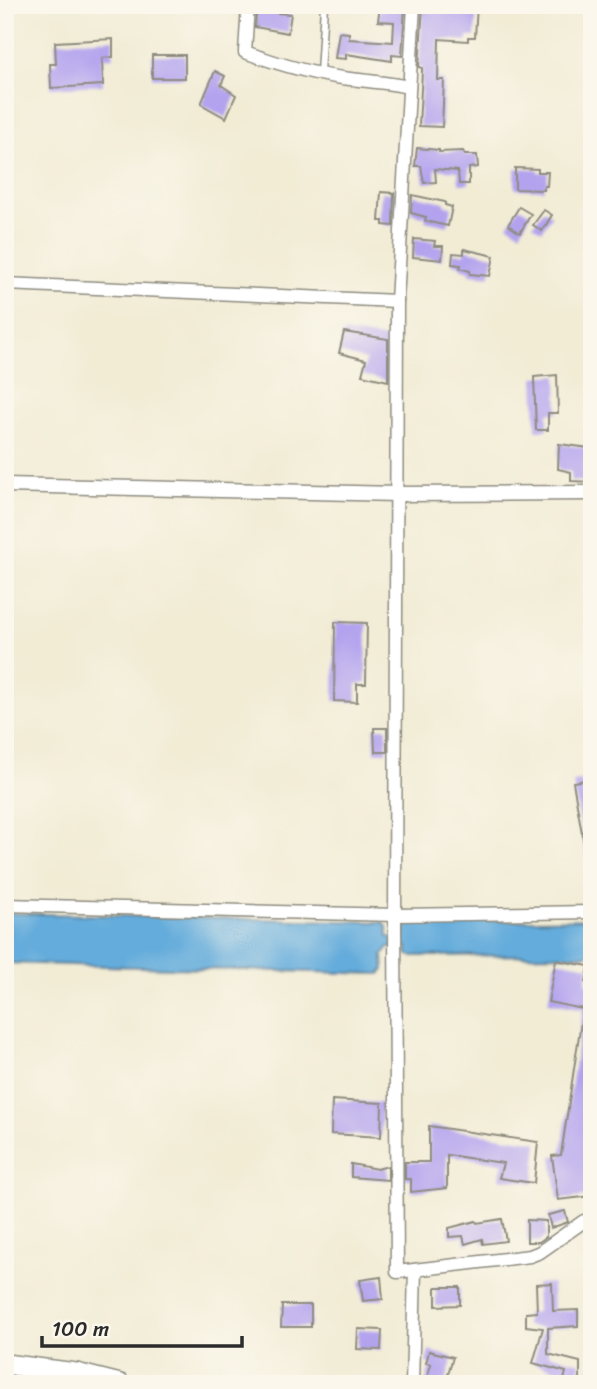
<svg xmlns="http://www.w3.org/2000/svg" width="597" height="1389" viewBox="0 0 597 1389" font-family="Sriracha,sans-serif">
<rect width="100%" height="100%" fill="#fbf7ec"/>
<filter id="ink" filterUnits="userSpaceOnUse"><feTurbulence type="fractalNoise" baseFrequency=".0143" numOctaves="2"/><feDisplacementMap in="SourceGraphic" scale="14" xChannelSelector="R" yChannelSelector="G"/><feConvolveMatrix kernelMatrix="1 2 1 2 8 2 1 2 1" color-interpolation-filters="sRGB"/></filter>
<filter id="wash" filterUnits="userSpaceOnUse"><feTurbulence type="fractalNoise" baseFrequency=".00686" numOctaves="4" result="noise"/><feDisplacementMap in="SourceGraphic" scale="28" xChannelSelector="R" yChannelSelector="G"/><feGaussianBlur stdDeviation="1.57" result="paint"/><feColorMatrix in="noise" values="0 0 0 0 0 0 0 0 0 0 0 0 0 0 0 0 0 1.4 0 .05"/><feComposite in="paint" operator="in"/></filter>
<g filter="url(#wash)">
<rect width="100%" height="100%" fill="#f2ecd5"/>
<path fill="#63acdb" stroke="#476c83" stroke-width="2" d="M5 913 383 922 387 926 388 937H404L405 924 407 922 592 919V951L587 955 411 956 407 954 408 947H389L383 955 384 970 380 974 5 963Z"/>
<g id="blocks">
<g fill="#b3a3ee">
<path d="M257 5H279L278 13 291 14 288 33 255 27Z"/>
<path d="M380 5 405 7 402 56 392 55V61L346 54V59L335 58 339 32 349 33V39L393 42 394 22 378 21Z"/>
<path d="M423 5H477L475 37H468V41L439 39 438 80H444L442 127 419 126 422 71V68L419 67Z"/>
<path d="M113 39V57L102 58 103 85 51 88 50 64H56L55 42Z"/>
<rect x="152" y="55" width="33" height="23"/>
<path d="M215 71 225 76 221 85 236 95 226 118 201 104Z"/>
<path d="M417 148 439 150V152L463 151 465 155H477L478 167 469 168V184H459L458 171 435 169 436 182 424 183 421 166H415Z"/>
<path d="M515 168 538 169V172H548L547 186H544V190L515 189Z"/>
<path d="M381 192 394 193 393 226 383 225V221H379Z"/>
<path d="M412 195 445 202V205L452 207 448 226 425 221 426 217 411 213Z"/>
<path d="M519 207 531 214 520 233 508 225Z"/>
<path d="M544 210 552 215 542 231 533 225Z"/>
<path d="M414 239 435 241 434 246H443L442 260 413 257Z"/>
<path d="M464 249 494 256 490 276 470 274V271L460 268 461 265 452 264 453 253 464 254Z"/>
<path d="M344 332 388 339V381L362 375 366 360 339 353Z"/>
<path d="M557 375 558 413H548V430H536L534 377Z"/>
<path d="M559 444 589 448V468L592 469V482L571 481V472L558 469Z"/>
<path d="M335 622 367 623 366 684H357V702L334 701Z"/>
<path d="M374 728H387V752H375Z"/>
<path d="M592 779V855L586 856 573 782Z"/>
<path d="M556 960 589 966 586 983 592 984V1196L558 1200 552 1156 561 1155 583 1009 548 1002Z"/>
<path d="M332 1100 382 1103 381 1137 331 1134Z"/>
<path d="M429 1126 538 1142 534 1183 499 1178 503 1163 447 1155V1188L411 1192V1179H405V1162H429Z"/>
<path d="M351 1164 377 1169 388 1166V1180L351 1177Z"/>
<path d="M565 1211 568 1222 551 1228 548 1215Z"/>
<path d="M502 1219 506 1241 483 1244 482 1239 465 1244 463 1236 449 1237V1228L476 1221 477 1223Z"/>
<path d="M527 1220 546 1221V1237L539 1242H527Z"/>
<path d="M381 1277 383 1299 363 1301 360 1280Z"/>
<path d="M552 1283 553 1311 578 1310V1326L548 1328V1354L580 1362V1384H563L566 1372 533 1363 543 1328 526 1326V1313L537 1312 536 1284Z"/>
<path d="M436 1287H460V1305L436 1306Z"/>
<path d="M282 1305H311V1327H281Z"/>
<path d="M358 1329 382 1330 381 1350 357 1349Z"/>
<path d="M429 1351 453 1357 445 1384H425L431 1364 426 1363Z"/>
</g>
</g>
</g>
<g filter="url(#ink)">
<use href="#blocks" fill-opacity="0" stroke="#8e8c80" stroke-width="2"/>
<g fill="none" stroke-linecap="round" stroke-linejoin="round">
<defs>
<path id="service" d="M320 73 324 5"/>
<g id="minor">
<path d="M248 5 245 52C278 64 314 75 350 79 370 81 389 83 409 87"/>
<path d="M414 5 397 301 395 923 397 1272 530 1256 540 1252 584 1221 592 1219"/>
<path d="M5 284 397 301"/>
<path d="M5 905 396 915 592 912"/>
<path d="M412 1384 415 1270"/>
</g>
<path id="tertiary" d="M5 485 397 494 592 493"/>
<path id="primary" d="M5 1364 76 1373 120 1384"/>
</defs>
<use href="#service" stroke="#8e8c80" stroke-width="9"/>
<use href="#minor" stroke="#8e8c80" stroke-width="15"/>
<use href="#tertiary" stroke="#8e8c80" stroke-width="17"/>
<use href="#primary" stroke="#8e8c80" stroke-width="22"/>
<use href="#service" stroke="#fff" stroke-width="6"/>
<use href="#minor" stroke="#fff" stroke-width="12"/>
<use href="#tertiary" stroke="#fff" stroke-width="14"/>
<use href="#primary" stroke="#fff" stroke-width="19"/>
</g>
</g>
<rect width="597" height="1389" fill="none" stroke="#fbf7ec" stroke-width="28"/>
<path d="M42 1336v10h200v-10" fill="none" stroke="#2b2b2b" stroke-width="3.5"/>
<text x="52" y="1336" font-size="21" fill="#2b2b2b" stroke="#fbf7ec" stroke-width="5" paint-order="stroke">100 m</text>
</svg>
